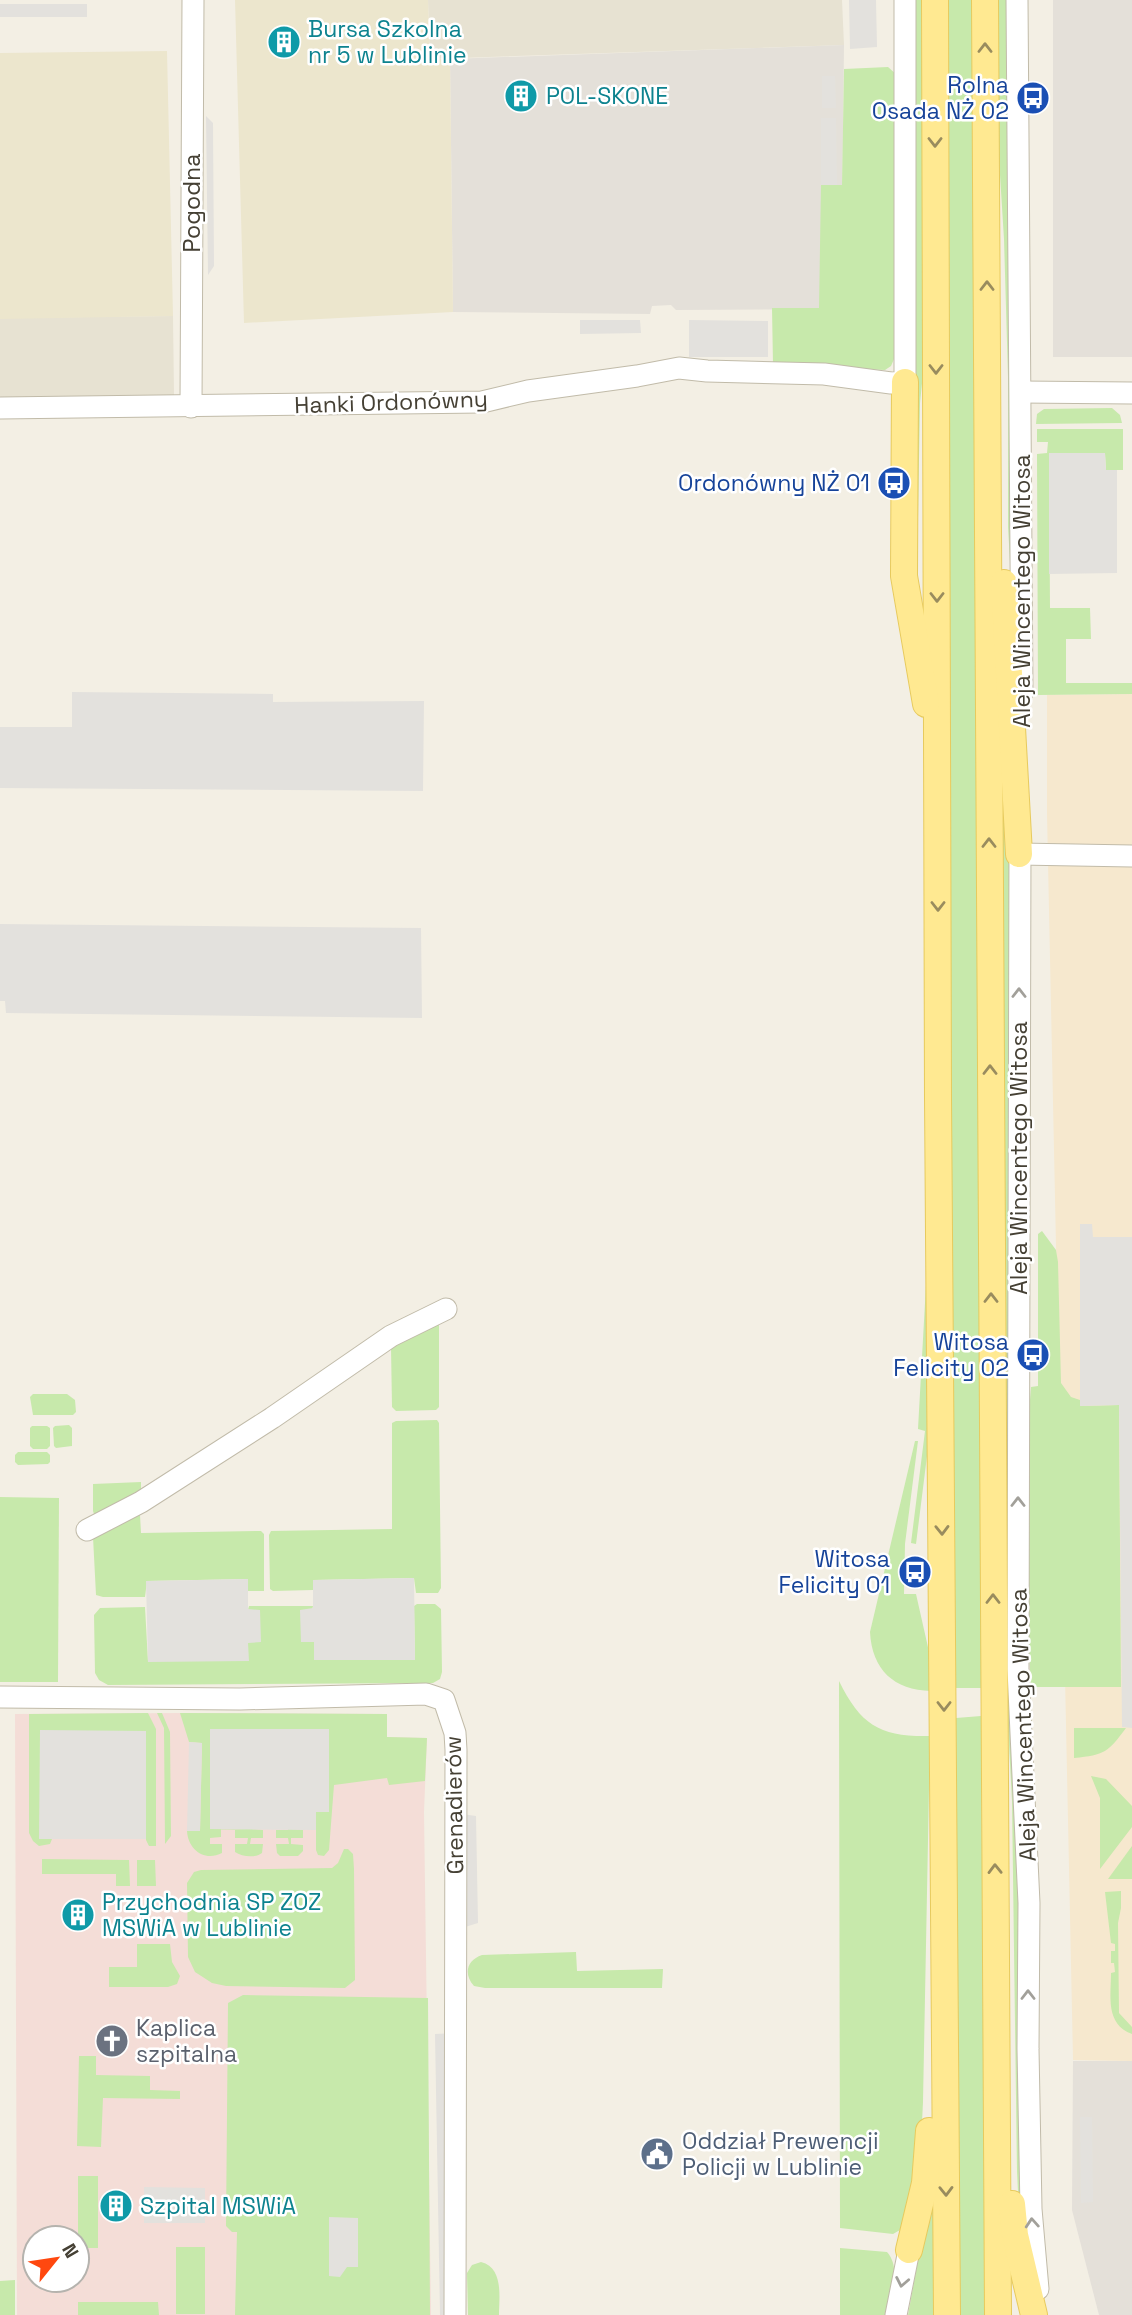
<svg xmlns="http://www.w3.org/2000/svg" width="1132" height="2315" viewBox="0 0 1132 2315" font-family="'Space Grotesk',sans-serif">
<rect width="100%" height="100%" fill="#f3efe4"/>
<g fill="#e7e2d2">
<path d="M428 0H842L844 45 430 59Z"/>
<path d="M173 316 174 395 0 397V318Z"/>
</g>
<path fill="#f6e8ce" d="M1132 694V2061L1073 2060 1047 814V695Z"/>
<g fill="#e4e0d9">
<rect x="1053" y="0" width="79" height="357"/>
<path d="M844 45 841 309 676 310 671 305 652 306 650 314 453 312 450 59Z"/>
<path d="M1073 2061H1132V2315H1099L1072 2210Z"/>
</g>
<g fill="#ece6cd">
<path d="M235 0H428L430 59H450L453 312 244 323Z"/>
<path d="M167 51 173 316 0 319V53Z"/>
</g>
<path fill="#f4ddd7" fill-rule="evenodd" d="M180 1713 387 1714V1737L427 1738 424 1812 431 2315H17L15 1714ZM35 2238H77V2280H35Z"/>
<g fill="#c7e9ab">
<path d="M913 0H921L926 344 920 403 917 575H912Z"/>
<path d="M944 0H974L983 1688H955Z"/>
<path d="M996 0H1009L1013 613 1008 527V377L1004 239 997 127Z"/>
<path d="M888 67 897 75 898 350 891 366 885 370 773 365 772 308H819L821 185H842L844 69Z"/>
<path d="M1112 408 1120 415 1122 423 1036 424 1037 414 1044 409Z"/>
<path d="M1037 429H1123V470H1106L1105 454H1049L1050 608H1090L1091 639H1066V683H1132V694L1038 695 1037 454 1047 453 1048 442H1037Z"/>
<path d="M1001 613 1009 766 1027 2251 1019 2213 1017 2171 1012 1801 1006 1688Z"/>
<path d="M1042 1231 1056 1250 1058 1262 1061 1383 1071 1397 1080 1400V1406L1119 1405 1121 1687H1031C1025 1587 1022 1486 1031 1387L1038 1386V1234Z"/>
<path d="M927 1267 931 1424 916 1544 911 1543 925 1431 918 1429Z"/>
<path d="M437 1323 439 1325V1407L436 1410 396 1411 392 1407 391 1347Z"/>
<path d="M33 1394H67L75 1400 76 1412 73 1415H33L30 1397Z"/>
<path d="M437 1420 439 1423 441 1588 438 1593H416L414 1578 314 1580 313 1590 273 1591 270 1589 269 1535 271 1531 392 1529V1423L396 1421Z"/>
<path d="M69 1425 72 1428V1446L56 1448 54 1446 53 1428 55 1426Z"/>
<path d="M32 1426H47L50 1428V1446L47 1449H33L30 1446V1428Z"/>
<path d="M915 1441H918L905 1544 904 1594H916L932 1665 931 1691C894 1690 872 1670 870 1632Z"/>
<path d="M18 1452H47L50 1455V1462L48 1464 18 1465 15 1462V1455Z"/>
<path d="M141 1482V1493L95 1517 93 1511V1484Z"/>
<path d="M0 1497 59 1498 58 1682H0Z"/>
<path d="M136 1511 140 1515 141 1533 261 1531 264 1534V1591H248L247 1579 147 1581 145 1597H103L96 1595 93 1537Z"/>
<path d="M417 1604H435L441 1609 442 1672 440 1679 433 1683 108 1685 99 1680 95 1673 94 1615 100 1608 145 1607 148 1662 248 1642H260L248 1610 249 1606H313L312 1610H301V1641L314 1642V1660L415 1659 414 1606Z"/>
<path d="M839 1681C861 1726 881 1737 930 1736L923 2102 921 2143 905 2221 900 2230 893 2234 840 2228Z"/>
<path d="M148 1713 156 1729V1846H149L146 1840V1732L40 1839H52L50 1844 39 1846 33 1841 29 1833V1714Z"/>
<path d="M157 1713H162L170 1732 171 1836 165 1844 164 1728Z"/>
<path d="M180 1713 387 1714V1737L427 1738 425 1781 389 1785 387 1778 334 1785 329 1850 324 1856 318 1855 316 1850V1812L329 1811V1729L291 1829 303 1830V1838H291V1844L303 1845V1851L298 1856H280L277 1853 276 1844H289L288 1838H276V1830H288V1729H252L251 1829 263 1830V1838H251L250 1844H263L262 1853C256 1858 242 1857 235 1852V1844H247L248 1838H235V1830H247L210 1829H221V1837L210 1838V1844H222V1853C205 1862 188 1850 187 1831H200L202 1743 189 1742Z"/>
<path d="M981 1716 985 2315H959L956 1718Z"/>
<path d="M1074 1728H1126C1108 1752 1105 1755 1074 1758Z"/>
<path d="M1091 1776 1106 1779 1132 1806V1827L1100 1869V1798Z"/>
<path d="M1132 1846V1879H1108Z"/>
<path d="M344 1849H348L353 1854 354 1869 355 1980 345 1988 226 1986 212 1983 195 1972 188 1957 187 1883 194 1872 201 1870 332 1868 338 1863Z"/>
<path d="M42 1859 129 1860 130 1886H116V1874H42Z"/>
<path d="M137 1860H155L156 1886H137Z"/>
<path d="M1121 1891V1908L1118 1923 1119 2013 1132 2027V2034C1105 2024 1111 1996 1111 1973L1115 1972 1114 1963H1111V1951H1115V1944L1111 1943 1105 1892Z"/>
<rect x="130" y="1923" width="29" height="12"/>
<path d="M137 1944H170L172 1962 180 1976 177 1984 168 1987H109V1967H137Z"/>
<path d="M576 1952 577 1971 663 1969 662 1988H485L474 1986C463 1974 467 1960 482 1955Z"/>
<path d="M243 1995 428 1998 430 2315H235L237 2232H232L226 2226 228 2003Z"/>
<path d="M79 2056H96V2075L150 2076V2090L180 2091V2099L103 2098 101 2147 77 2146Z"/>
<path d="M934 2171 935 2315H908Z"/>
<rect x="78" y="2176" width="20" height="72"/>
<rect x="176" y="2247" width="29" height="67"/>
<path d="M840 2248 887 2252C902 2269 890 2295 886 2315H840Z"/>
<path d="M481 2262C504 2268 499 2297 499 2315H468L467 2273 472 2265Z"/>
<path d="M15 2280V2315H0V2281Z"/>
<path d="M78 2302H158L159 2315H78Z"/>
</g>
<g fill="#e3e1dd">
<path d="M849 0H876L877 47 850 49Z"/>
<rect x="0" y="4" width="87" height="13"/>
<path d="M822 76H835L836 108H822Z"/>
<path d="M206 116 213 123 214 266 208 275Z"/>
<path d="M821 118H836L837 185H821Z"/>
<path d="M580 320H640L641 333 580 334Z"/>
<path d="M689 320 768 321V357H689Z"/>
<path d="M1049 453H1105L1106 470H1117V573L1049 574Z"/>
<path d="M72 692 273 694V702L424 701 423 791 0 788V727H72Z"/>
<path d="M0 924 421 928 422 1018 6 1013 5 1001H0Z"/>
<path d="M1080 1224H1092L1093 1237H1132V1728L1122 1727 1119 1405 1080 1406Z"/>
<path d="M414 1578 415 1660H314V1642H301L300 1610 313 1608V1580Z"/>
<path d="M248 1579V1609L260 1610 261 1642 248 1643 249 1661 148 1662 146 1581Z"/>
<path d="M210 1729H329V1812H316V1830L210 1829Z"/>
<path d="M40 1730 146 1731V1839H39Z"/>
<path d="M189 1742 202 1743 200 1831H187Z"/>
<path d="M462 1814 476 1816 478 1923 465 1927Z"/>
<path d="M456 2033 455 2315H440L435 2034Z"/>
<path d="M1080 2117H1092L1093 2202 1081 2203Z"/>
<path d="M144 2187 205 2188V2223H144Z"/>
<path d="M329 2217 358 2218V2267H347L340 2277 329 2276Z"/>
</g>
<g fill="none" stroke-linecap="round" stroke-linejoin="round">
<defs>
<g id="minor">
<path d="M1017 0 1022 693"/>
<path d="M1021 392 1132 393"/>
<path d="M191 407 193 0"/>
<path d="M0 408 482 402 528 391 637 376 679 368 707 371 824 374 891 383 905 382V0"/>
<path d="M1020 841 1018 1669 1029 1903 1028 2049 1031 2209 1038 2289"/>
<path d="M1019 854 1132 856"/>
<path d="M87 1530 141 1502 272 1418 391 1336 446 1309"/>
<path d="M0 1697 240 1699 426 1694 444 1700 455 1733 456 1750 455 2315"/>
<path d="M896 2315 909 2250"/>
</g>
<g id="major">
<path d="M935 0 938 1098 947 2315"/>
<path d="M985 0 998 2315"/>
<path d="M905 382 904 576 926 704"/>
<path d="M1004 583 1019 854"/>
<path d="M1012 2204 1015 2235 1034 2315"/>
<path d="M909 2250 925 2183 929 2131"/>
</g>
</defs>
<use href="#minor" stroke="#c1bba9" stroke-width="23"/>
<use href="#major" stroke="#e7ca5e" stroke-width="28"/>
<use href="#minor" stroke="#fff" stroke-width="21"/>
<use href="#major" stroke="#ffe991" stroke-width="26"/>
</g>
<defs><path id="oneway-chevron" d="M-2-3.5L2.5 0L-2 3.5" fill="none" stroke-width="1.6" stroke-linecap="round" stroke-linejoin="round" transform="scale(1.75)"/></defs>
<g stroke="#998c5e">
<use href="#oneway-chevron" transform="translate(985 48) rotate(-90)"/>
<use href="#oneway-chevron" transform="translate(935 142) rotate(90)"/>
<use href="#oneway-chevron" transform="translate(987 286) rotate(-90)"/>
<use href="#oneway-chevron" transform="translate(936 369) rotate(90)"/>
<use href="#oneway-chevron" transform="translate(937 597) rotate(90)"/>
<use href="#oneway-chevron" transform="translate(989 843) rotate(-90)"/>
<use href="#oneway-chevron" transform="translate(938 906) rotate(90)"/>
<use href="#oneway-chevron" transform="translate(990 1070) rotate(-90)"/>
<use href="#oneway-chevron" transform="translate(991 1298) rotate(-90)"/>
<use href="#oneway-chevron" transform="translate(942 1530) rotate(89)"/>
<use href="#oneway-chevron" transform="translate(993 1599) rotate(-90)"/>
<use href="#oneway-chevron" transform="translate(944 1706) rotate(90)"/>
<use href="#oneway-chevron" transform="translate(995 1869) rotate(-91)"/>
<use href="#oneway-chevron" transform="translate(946 2191) rotate(89)"/>
</g>
<g stroke="#a2a09a">
<use href="#oneway-chevron" transform="translate(1019 993) rotate(-90)"/>
<use href="#oneway-chevron" transform="translate(1018 1502) rotate(-90)"/>
<use href="#oneway-chevron" transform="translate(1028 1995) rotate(-90)"/>
<use href="#oneway-chevron" transform="translate(1032 2223) rotate(-94)"/>
<use href="#oneway-chevron" transform="translate(902 2282) rotate(101)"/>
</g>
<defs>
<symbol id="building-disc" viewBox="-11 -11 22 22"><circle r="9.5" fill="#0f9aa8" stroke="#fff"/><path d="M-4-6H4V6H1V3H-1V6H-4ZM-2.5-4.3h1.7v1.8h-1.7ZM.8-4.3h1.7v1.8H.8ZM-2.5-1h1.7V.8h-1.7ZM.8-1h1.7V.8H.8Z" fill="#fff"/></symbol>
<symbol id="bus-disc" viewBox="-11 -11 22 22"><circle r="9.5" fill="#1a4fb4" stroke="#fff"/><path d="M-5-6H5V4H4V6H2V4H-2V6H-4V4H-5ZM-3.5-4V0h7V-4ZM-3.5 1.2v1.5H-2V1.2ZM2 1.2v1.5H3.5V1.2Z" fill="#fff"/></symbol>
<symbol id="church-disc" viewBox="-11 -11 22 22"><circle r="9.5" fill="#6b7280" stroke="#fff"/><path d="M-1.2-6h2.4v3.5h3.3v2.4h-3.3V6h-2.4V-.1h-3.3v-2.4h3.3Z" fill="#fff"/></symbol>
<symbol id="civic-disc" viewBox="-11 -11 22 22"><circle r="9.5" fill="#5c6f8a" stroke="#fff"/><path d="M-.6-6.5H3V-4.5H.6V-3L4-1V1h2V6H-6V1h2V-1L-.6-3ZM-1.2 2.5V6h2.4V2.5Z" fill="#fff"/></symbol>
</defs>
<g fill-rule="evenodd">
<use href="#building-disc" x="265" y="23" width="38" height="38"/>
<use href="#building-disc" x="502" y="77" width="38" height="38"/>
<use href="#bus-disc" x="1014" y="79" width="38" height="38"/>
<use href="#bus-disc" x="875" y="464" width="38" height="38"/>
<use href="#bus-disc" x="1014" y="1336" width="38" height="38"/>
<use href="#bus-disc" x="896" y="1553" width="38" height="38"/>
<use href="#building-disc" x="59" y="1896" width="38" height="38"/>
<use href="#church-disc" x="93" y="2022" width="38" height="38"/>
<use href="#civic-disc" x="638" y="2135" width="38" height="38"/>
<use href="#building-disc" x="97" y="2187" width="38" height="38"/>
</g>
<g text-anchor="middle" stroke-width="5" stroke-linejoin="round" paint-order="stroke">
<g font-size="23" fill="#0d838f" stroke="#fff" text-anchor="start">
<text x="308" y="37">Bursa Szkolna<tspan x="308" dy="26">nr 5 w Lublinie</tspan></text>
<text x="546" y="104">POL-SKONE</text>
<text x="102" y="1910">Przychodnia SP ZOZ<tspan x="102" dy="26">MSWiA w Lublinie</tspan></text>
<text x="140" y="2214">Szpital MSWiA</text>
</g>
<g font-size="23" fill="#164399" stroke="#fff" text-anchor="end">
<text x="1009" y="93">Rolna<tspan x="1009" dy="26">Osada NŻ 02</tspan></text>
<text x="870" y="491">Ordonówny NŻ 01</text>
<text x="1009" y="1350">Witosa<tspan x="1009" dy="26">Felicity 02</tspan></text>
<text x="890" y="1567">Witosa<tspan x="890" dy="26">Felicity 01</tspan></text>
</g>
<g font-size="23" fill="#454034" stroke="#fff">
<text transform="translate(192 203) rotate(-90)" y="8">Pogodna</text>
<text transform="translate(391 402) rotate(-2)" y="8">Hanki Ordonówny</text>
<text transform="translate(1022 591) rotate(-90)" y="8">Aleja Wincentego Witosa</text>
<text transform="translate(1019 1158) rotate(-90)" y="8">Aleja Wincentego Witosa</text>
<text transform="translate(1023 1725) rotate(-92)" y="8">Aleja Wincentego Witosa</text>
<text transform="translate(454 1805) rotate(-91)" y="8">Grenadierów</text>
</g>
<g font-size="23" fill="#5b616d" stroke="#fff" text-anchor="start">
<text x="136" y="2036">Kaplica<tspan x="136" dy="26">szpitalna</tspan></text>
</g>
<g font-size="23" fill="#4e5e75" stroke="#fff" text-anchor="start">
<text x="682" y="2149">Oddział Prewencji<tspan x="682" dy="26">Policji w Lublinie</tspan></text>
</g>
</g>
<g transform="translate(56 2259) rotate(60)"><circle r="33" fill="#ffffff" stroke="#b5b3ae" stroke-width="2"/>
<path d="M0-5L12 26L0 18L-12 26Z" fill="#ff480f"/>
<text y="-10" font-size="19" font-weight="bold" text-anchor="middle" fill="#454034">N</text>
</g>
</svg>
